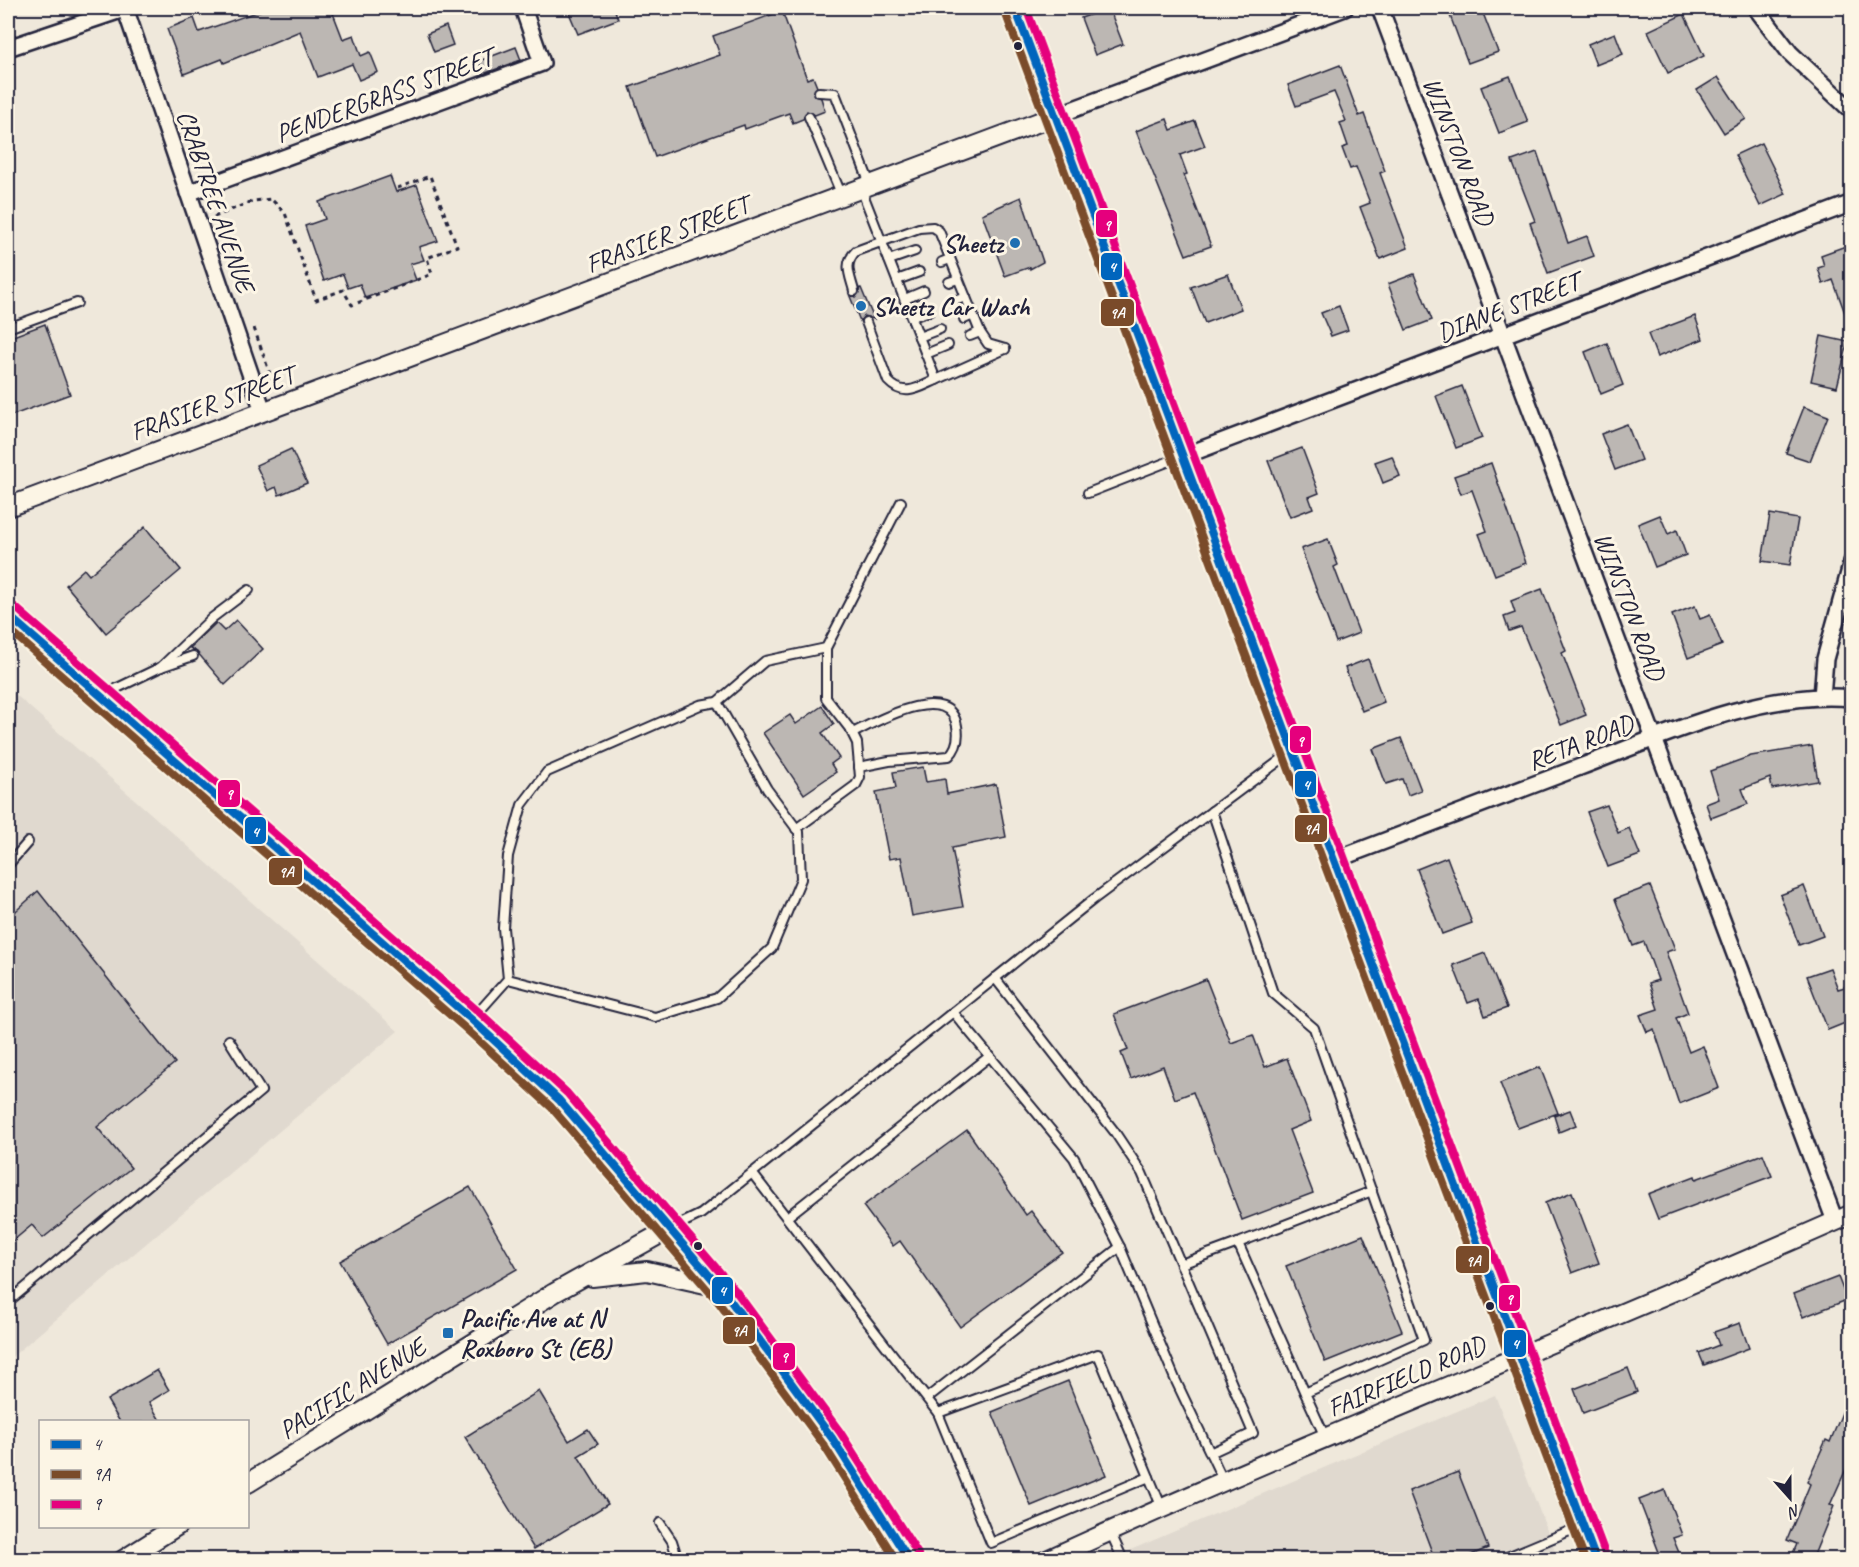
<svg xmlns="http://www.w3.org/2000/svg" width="1859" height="1567" viewBox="0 0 1859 1567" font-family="Caveat,sans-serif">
<rect width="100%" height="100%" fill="#efe8db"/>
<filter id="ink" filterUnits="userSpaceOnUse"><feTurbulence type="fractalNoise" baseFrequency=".0167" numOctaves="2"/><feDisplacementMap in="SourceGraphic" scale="12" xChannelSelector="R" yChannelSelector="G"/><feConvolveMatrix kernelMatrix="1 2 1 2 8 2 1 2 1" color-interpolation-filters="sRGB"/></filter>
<g filter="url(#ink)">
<g fill="#e0d9cf">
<path d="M8 688 398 1031 8 1360Z"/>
<path d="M1495 1395 1558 1559 1107 1560Z"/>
</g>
<g fill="#bcb7b3" stroke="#22223b" stroke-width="1.5">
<path d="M268 8H331L343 39 354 35 361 56 370 52 378 72 359 80 352 64 318 77 300 31 224 63 222 59 184 74 167 29 194 18 199 32Z"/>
<path d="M567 8H614L618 19 578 34Z"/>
<path d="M1109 8 1123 44 1095 55 1081 18Z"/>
<path d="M1463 8H1481L1498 52 1468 63 1449 13Z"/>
<path d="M782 11 807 79 813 77 817 87 813 94 821 98 825 111 815 115 807 111 803 119 793 123 789 113 745 129 744 125 655 157 630 87 720 55 713 36Z"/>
<path d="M1684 14 1704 56 1668 73 1648 31Z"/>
<path d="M446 26 453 45 434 52 427 34Z"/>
<path d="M1615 33 1623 54 1596 65 1588 44Z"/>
<path d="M516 47 521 60 483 74 479 61Z"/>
<path d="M1340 65 1359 116 1364 114 1385 171 1380 173 1408 248 1380 259 1360 207 1370 203 1356 167 1350 169 1342 148 1348 146 1340 123 1346 121 1334 92 1296 106 1288 85Z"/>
<path d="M1510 76 1528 122 1499 133 1481 87Z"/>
<path d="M1718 77 1746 119 1724 133 1697 90Z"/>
<path d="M1167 119 1171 130 1195 121 1205 146 1180 155 1187 174 1184 175 1211 246 1186 255 1136 131Z"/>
<path d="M1761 143 1786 194 1760 206 1735 155Z"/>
<path d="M1537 152 1568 243 1587 236 1594 256 1548 273 1530 223 1535 221 1512 161Z"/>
<path d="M390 176 396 192 417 185 438 241 419 247 424 260 410 264 416 280 365 298 360 284 348 288 343 274 324 281 305 226 325 219 319 202Z"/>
<path d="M1021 197 1043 262 1030 269V267L1005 276 982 214Z"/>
<path d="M1851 244V327H1850L1833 280 1823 284 1818 268 1824 266 1821 255Z"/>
<path d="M1228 274 1241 309 1205 323 1191 287Z"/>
<path d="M1414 274 1432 320 1406 330 1388 284Z"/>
<path d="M860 288H861L874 319 864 316 860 321 849 294 856 297Z"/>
<path d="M1339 306 1348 330 1331 336 1321 313Z"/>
<path d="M1695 316 1703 339 1657 357 1648 334Z"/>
<path d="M45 324 70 394 8 417V338Z"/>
<path d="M1821 336 1848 342 1837 387 1811 381Z"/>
<path d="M1607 343 1623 385 1601 394 1585 352Z"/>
<path d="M1462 386 1482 438 1456 448 1436 396Z"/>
<path d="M1804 407 1828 416 1810 461 1786 453Z"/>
<path d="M1627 424 1641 460 1615 470 1601 434Z"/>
<path d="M1302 448 1319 493 1309 497 1313 508 1290 517 1268 461Z"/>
<path d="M291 449 307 483 279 495 276 487 268 491 256 465Z"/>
<path d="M1392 456 1400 476 1383 483 1375 462Z"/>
<path d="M1491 463 1526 563 1495 575 1479 534 1487 531 1472 490 1461 494 1454 476Z"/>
<path d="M1770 514 1798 519 1790 565 1762 561Z"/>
<path d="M1660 515 1668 534 1677 530 1686 555 1655 567 1638 524Z"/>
<path d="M145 527 181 570 106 633 66 585 84 569 89 575Z"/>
<path d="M1328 539 1338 565 1334 567 1359 633 1336 642 1301 549Z"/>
<path d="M1542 589 1566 651 1562 653 1586 715 1561 725 1521 627 1509 631 1504 617 1515 613 1511 601Z"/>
<path d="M1695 606 1700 619 1710 615 1722 645 1688 658 1672 615Z"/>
<path d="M236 620 263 649 225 685 197 652 190 648 216 623 224 631Z"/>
<path d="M1368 659 1384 702 1362 711 1345 668Z"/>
<path d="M822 706 834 724 822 733 839 758 831 764 836 772 804 794 763 733 790 715 796 724Z"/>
<path d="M1401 738 1421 790 1408 795 1402 779 1386 784 1373 749Z"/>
<path d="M1812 746 1818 781 1772 789 1770 778 1742 789 1748 804 1711 818 1706 804 1719 799 1710 771 1751 756Z"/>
<path d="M923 767 926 782 945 779 947 794 996 784 1006 837 952 848 963 907 912 916 901 857 889 859 876 792 896 788 893 772Z"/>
<path d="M1607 805 1618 833 1629 828 1640 855 1608 867 1587 812Z"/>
<path d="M1447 857 1472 923 1442 934 1417 869Z"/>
<path d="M1650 886 1675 949 1666 952 1688 1013 1676 1018 1689 1052 1703 1046 1719 1088 1679 1104 1654 1029 1647 1032 1640 1015 1658 1009 1649 983 1658 980 1644 942 1633 946 1615 899Z"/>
<path d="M1804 886 1823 936 1799 945 1780 895Z"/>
<path d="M38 891 175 1063 97 1127 131 1168 43 1238 32 1225 8 1245V918Z"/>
<path d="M1485 953 1507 1008 1485 1016 1479 999 1468 1003 1453 965Z"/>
<path d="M1830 968 1838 989 1848 986 1851 1007 1845 1010 1850 1021 1828 1030 1807 976Z"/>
<path d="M1206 979 1231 1043 1253 1035 1265 1067 1287 1058 1311 1121 1289 1130 1313 1193 1242 1220 1193 1092 1175 1099 1163 1066 1131 1079 1121 1053 1128 1050 1114 1014Z"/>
<path d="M1540 1067 1558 1113 1518 1128 1500 1083Z"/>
<path d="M1570 1110 1576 1125 1559 1132 1554 1116Z"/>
<path d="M967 1130 1026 1215 1031 1211 1062 1252 960 1327 900 1241 893 1246 863 1206Z"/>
<path d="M1763 1154 1772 1176 1658 1219 1648 1194 1695 1176 1696 1179Z"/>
<path d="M470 1187 517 1269 387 1344 340 1261Z"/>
<path d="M1572 1192 1599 1263 1572 1273 1545 1203Z"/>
<path d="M1363 1235 1402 1331 1325 1362 1286 1266Z"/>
<path d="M1838 1277 1847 1300 1803 1317 1794 1294Z"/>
<path d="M1740 1323 1749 1348 1704 1365 1699 1353 1719 1345 1714 1332Z"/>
<path d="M1628 1368 1637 1392 1583 1413 1574 1389Z"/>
<path d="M157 1370 169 1390 149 1402 161 1422H120L107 1400Z"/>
<path d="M1068 1381 1106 1475 1031 1506 992 1412Z"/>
<path d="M539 1391 569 1441 588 1429 598 1444 578 1456 608 1504 534 1549 465 1437Z"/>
<path d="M1851 1391V1458L1830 1505 1834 1506 1812 1560H1790L1797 1544 1787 1540 1810 1484 1807 1482 1826 1440 1830 1442Z"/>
<path d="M1458 1472 1488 1548 1459 1560H1435L1409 1491Z"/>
<path d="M1665 1490 1682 1535 1673 1538 1682 1560H1662L1639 1500Z"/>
</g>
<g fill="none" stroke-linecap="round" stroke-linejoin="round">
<defs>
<g id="service">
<path d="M819 92 835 93 870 184"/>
<path d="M809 117 842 196"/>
<path d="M861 189 936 380 1005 349"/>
<path d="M889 260 915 251"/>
<path d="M942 262 950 259"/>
<path d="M897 280 919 272"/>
<path d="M949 282 958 279"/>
<path d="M854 291C850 275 843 264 856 251L919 228 933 227 939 231 980 332 988 344 1005 349"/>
<path d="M905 299 924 291"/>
<path d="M957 300 966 297"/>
<path d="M912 317 930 311"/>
<path d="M964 319 973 315"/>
<path d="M866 322 888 381C904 398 918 388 936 380"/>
<path d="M8 328 77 303"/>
<path d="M970 336 980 332"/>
<path d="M919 337 940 329"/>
<path d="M926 354 948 345"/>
<path d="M1088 493 1180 457"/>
<path d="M161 667 212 618 249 590"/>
<path d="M105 694 161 667 193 656"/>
<path d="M717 702 765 661 826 648 901 502"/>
<path d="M853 733C875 722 949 680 957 726 959 737 957 748 949 756L889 761 859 767"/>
<path d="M1212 811 1273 993 1314 1028 1424 1340 1305 1393 1325 1437"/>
<path d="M796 829 856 785 860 777 857 743 850 729 826 698V648"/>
<path d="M8 865 28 842"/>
<path d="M995 978 1114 1131 1142 1173 1253 1433 1210 1453"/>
<path d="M953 1012 1074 1158 1120 1247 1175 1379 1223 1480"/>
<path d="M475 1016 508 979 503 928 508 856 522 805 547 772 700 705 717 702 767 789 799 832 801 879 772 948 717 998 655 1017 508 979"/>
<path d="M752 1173 938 1413 991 1543 1149 1477 1162 1508"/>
<path d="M787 1217 990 1056"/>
<path d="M672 1228 701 1214 1094 899 1290 753"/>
<path d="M1238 1243 1372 1191"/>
<path d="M1181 1264 1238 1243 1305 1393"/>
<path d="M8 1302 261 1091 229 1040"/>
<path d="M927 1398 1120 1247"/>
<path d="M938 1413 1098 1354 1149 1477"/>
<path d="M660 1523 672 1541 678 1560"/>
<path d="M1110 1531 1123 1560"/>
<path d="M1500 1560 1579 1527"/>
</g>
<g id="minor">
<path d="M125 8 263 411"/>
<path d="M1380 8 1835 1221"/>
<path d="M1756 8 1790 53 1852 111"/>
<path d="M8 48 127 8"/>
<path d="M1055 116 1345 8"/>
<path d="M188 193 542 63 523 8"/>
<path d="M1181 457 1852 203"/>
<path d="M1822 697 1825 659 1852 562"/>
<path d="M1332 861C1415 830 1497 798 1580 767 1662 736 1762 689 1852 698"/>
</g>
<g id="tertiary">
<path d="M8 507 1055 116"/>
<path d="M592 1277 647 1271 719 1287"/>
<path d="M248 1483 554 1293 671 1228"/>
<path d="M123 1560 177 1526"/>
<path d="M1047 1560C1312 1438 1585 1333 1852 1214"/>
</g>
<path id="primary" d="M8 615 472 1020 559 1100 727 1296 832 1438 909 1560"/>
<path id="trunk" d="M1015 8 1596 1560"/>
</defs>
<use href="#service" stroke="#22223b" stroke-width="12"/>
<use href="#minor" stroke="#22223b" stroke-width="20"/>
<use href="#tertiary" stroke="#22223b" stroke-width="22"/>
<use href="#primary" stroke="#22223b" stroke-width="28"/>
<use href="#trunk" stroke="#22223b" stroke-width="28"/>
<g stroke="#22223b" stroke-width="3" stroke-dasharray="4.5 4.5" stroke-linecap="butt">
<path d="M214 217 253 201 271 199 285 213 316 300 343 290 352 305 432 274 427 258 457 246 430 176 395 189"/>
<path d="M254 328 272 380"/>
</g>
<use href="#service" stroke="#fcf5e5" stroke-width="8"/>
<use href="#minor" stroke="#fcf5e5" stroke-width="15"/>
<use href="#tertiary" stroke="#fcf5e5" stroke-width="18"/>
<use href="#primary" stroke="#fcf5e5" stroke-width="24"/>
<use href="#trunk" stroke="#fcf5e5" stroke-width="24"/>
<defs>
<g id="bus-1">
<path d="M1015 8 1596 1560"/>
<path d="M8 615 472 1020 559 1100 727 1296 832 1438 909 1560"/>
</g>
<g id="bus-2">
<path d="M1005 12 1585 1560"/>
<path d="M8 629 465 1028 551 1107 719 1303 823 1444 896 1560"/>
</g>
<g id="bus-3">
<path d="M1026 8 1606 1556"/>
<path d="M15 607 479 1012 567 1093 735 1290 840 1432 918 1554"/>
</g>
</defs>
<use href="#bus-1" stroke="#fcf5e5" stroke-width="12"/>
<use href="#bus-2" stroke="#fcf5e5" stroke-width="12"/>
<use href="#bus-3" stroke="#fcf5e5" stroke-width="12"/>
<use href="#bus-1" stroke="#0065bd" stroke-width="8"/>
<use href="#bus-2" stroke="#7a4b2a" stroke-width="8"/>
<use href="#bus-3" stroke="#e5007d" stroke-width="8"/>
</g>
</g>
<g fill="#22223b" stroke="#fcf5e5" stroke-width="2">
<circle cx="1018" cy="46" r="5"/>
<circle cx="698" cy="1246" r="5"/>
<circle cx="1490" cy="1306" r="5"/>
</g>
<g fill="#1f6fb2" stroke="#fcf5e5" stroke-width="2">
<circle cx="1015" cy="243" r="6"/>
<circle cx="861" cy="306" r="6"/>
<rect x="442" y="1327" width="12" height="12" rx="3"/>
</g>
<g text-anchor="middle" stroke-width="6" stroke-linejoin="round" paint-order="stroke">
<g font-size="26" fill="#22223b" stroke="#fcf5e5">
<text transform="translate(384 95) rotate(-20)" y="9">PENDERGRASS STREET</text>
<text transform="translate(1459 151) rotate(69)" y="9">WINSTON ROAD</text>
<text transform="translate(216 201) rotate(71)" y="9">CRABTREE AVENUE</text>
<text transform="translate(667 234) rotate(-21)" y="9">FRASIER STREET</text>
<text transform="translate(1508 307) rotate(-21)" y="9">DIANE STREET</text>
<text transform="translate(212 403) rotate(-20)" y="9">FRASIER STREET</text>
<text transform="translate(1630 606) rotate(69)" y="9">WINSTON ROAD</text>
<text transform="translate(1580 742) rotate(-21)" y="9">RETA ROAD</text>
<text transform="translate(1406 1376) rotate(-23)" y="9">FAIRFIELD ROAD</text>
<text transform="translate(352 1388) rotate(-32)" y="9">PACIFIC AVENUE</text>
</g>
<g font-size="26" font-weight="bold" fill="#22223b" stroke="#fcf5e5" text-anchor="start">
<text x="1003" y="252" text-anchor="end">Sheetz</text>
<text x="873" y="315">Sheetz Car Wash</text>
<text x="460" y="1327">Pacific Ave at N<tspan x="460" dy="30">Roxboro St (EB)</tspan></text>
</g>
</g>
<g stroke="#fcf5e5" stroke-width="2">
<rect x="1095" y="209" width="23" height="29" rx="6" fill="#e5007d"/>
<rect x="1100" y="252" width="23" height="29" rx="6" fill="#0065bd"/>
<rect x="1100" y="298" width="35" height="29" rx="6" fill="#7a4b2a"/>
<rect x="1289" y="725" width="23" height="29" rx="6" fill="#e5007d"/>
<rect x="1294" y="770" width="23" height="28" rx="6" fill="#0065bd"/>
<rect x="217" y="779" width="24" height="29" rx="6" fill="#e5007d"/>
<rect x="1294" y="814" width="34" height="29" rx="6" fill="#7a4b2a"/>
<rect x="244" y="816" width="23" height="29" rx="6" fill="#0065bd"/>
<rect x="268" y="857" width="35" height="29" rx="6" fill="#7a4b2a"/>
<rect x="1455" y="1245" width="35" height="29" rx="6" fill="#7a4b2a"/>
<rect x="711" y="1276" width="23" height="29" rx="6" fill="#0065bd"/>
<rect x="1498" y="1284" width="23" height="28" rx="6" fill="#e5007d"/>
<rect x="722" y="1316" width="34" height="29" rx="6" fill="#7a4b2a"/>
<rect x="1503" y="1329" width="24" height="29" rx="6" fill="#0065bd"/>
<rect x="772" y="1342" width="24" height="29" rx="6" fill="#e5007d"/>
</g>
<g font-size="16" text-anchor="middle" font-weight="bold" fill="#fff">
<text x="1107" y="230">9</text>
<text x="1112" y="272">4</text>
<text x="1117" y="318">9A</text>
<text x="1300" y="746">9</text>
<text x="1306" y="790">4</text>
<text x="229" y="799">9</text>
<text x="1311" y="834">9A</text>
<text x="255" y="837">4</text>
<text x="286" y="877">9A</text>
<text x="1473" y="1266">9A</text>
<text x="722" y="1296">4</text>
<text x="1509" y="1304">9</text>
<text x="739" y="1336">9A</text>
<text x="1515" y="1349">4</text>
<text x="784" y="1362">9</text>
</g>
<rect width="1859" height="1567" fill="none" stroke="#fcf5e5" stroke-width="30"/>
<rect x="15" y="15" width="1829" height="1537" fill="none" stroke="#22223b" stroke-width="2" filter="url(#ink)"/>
<rect x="39" y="1420" width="210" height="108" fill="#fcf5e5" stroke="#a5a1a1" stroke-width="1.5"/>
<rect x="51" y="1440" width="30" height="9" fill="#0065bd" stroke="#a5a1a1" stroke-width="1.5"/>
<text x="93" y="1450" font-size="18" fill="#22223b">4</text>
<rect x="51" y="1470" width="30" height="9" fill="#7a4b2a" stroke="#a5a1a1" stroke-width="1.5"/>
<text x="93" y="1480" font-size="18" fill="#22223b">9A</text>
<rect x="51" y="1500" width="30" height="9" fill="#e5007d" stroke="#a5a1a1" stroke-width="1.5"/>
<text x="93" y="1510" font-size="18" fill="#22223b">9</text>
<g transform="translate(1790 1498) rotate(159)" stroke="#fcf5e5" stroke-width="4.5" paint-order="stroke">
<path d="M0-4.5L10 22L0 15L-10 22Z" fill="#22223b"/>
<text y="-9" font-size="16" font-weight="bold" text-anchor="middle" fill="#22223b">N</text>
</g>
</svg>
